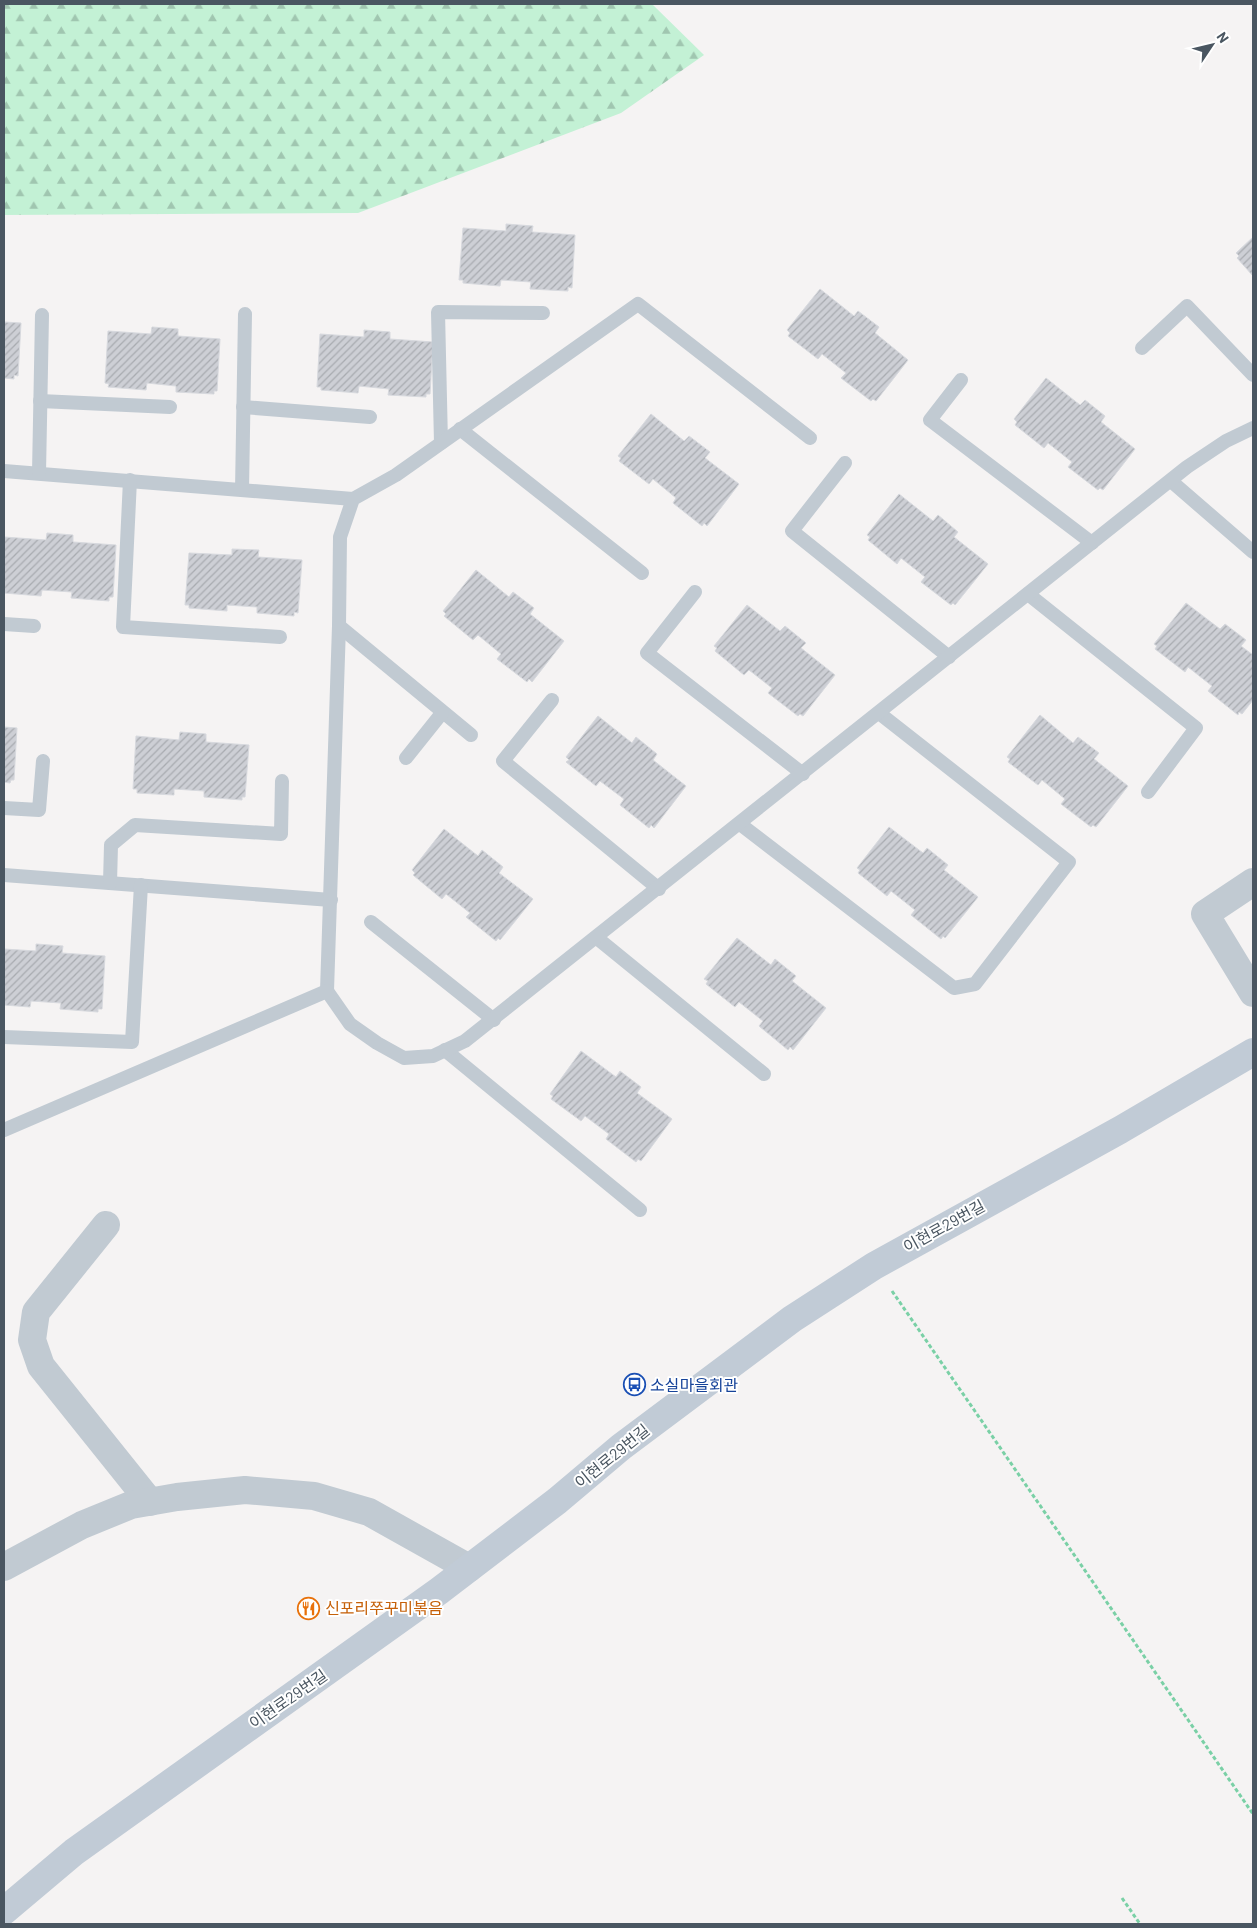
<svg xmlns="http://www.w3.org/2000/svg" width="1257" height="1928" viewBox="0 0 1257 1928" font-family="Barlow,'Noto Sans KR',sans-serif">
<defs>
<pattern id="forest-firs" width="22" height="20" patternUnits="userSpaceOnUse" patternTransform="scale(1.25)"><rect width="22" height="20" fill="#c3f1d5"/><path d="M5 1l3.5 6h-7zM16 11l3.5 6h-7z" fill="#a0c6b0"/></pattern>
<pattern id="building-hatch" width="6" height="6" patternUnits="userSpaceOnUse" patternTransform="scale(1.25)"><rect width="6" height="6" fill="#cdcfd5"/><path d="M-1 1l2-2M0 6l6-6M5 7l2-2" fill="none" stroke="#a8abb0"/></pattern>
</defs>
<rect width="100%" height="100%" fill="#f5f3f3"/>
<path fill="url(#forest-firs)" d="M4 4H652L704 55 621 113 358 213 4 215Z"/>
<g fill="url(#building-hatch)" stroke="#d7d9de">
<path d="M506 224 533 226 532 232 575 235 572 288 568 287V291L530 289 531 282 501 280 500 286 463 283V280H459L463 228 506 231Z"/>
<path d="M1253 237V276L1237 258 1239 256 1236 253Z"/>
<path d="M820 289 854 316 858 311 879 327 875 333 908 360 876 401 873 399 871 401 841 378 846 373 822 354 818 359 788 336 790 333 787 330Z"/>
<path d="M4 322 21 323 18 376 14 375V379L4 378Z"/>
<path d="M152 327 178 329V336L220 339 217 391H214V394L176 392V386L147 383 146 390 108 387 109 384 105 383 108 331 151 334Z"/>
<path d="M364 330 390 332V339L433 342 430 394H426V397L388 395 389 389 359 386 358 393 321 390V387H317L320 334 364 337Z"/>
<path d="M1046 378 1080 405 1085 400 1105 416 1101 422 1135 449 1103 490 1100 488 1098 490 1068 467 1072 462 1048 443 1044 448 1015 425 1017 422 1014 419Z"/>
<path d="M651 414 684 441 689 436 710 452 705 458 739 484 707 526 704 523 702 526 673 503 676 498 653 479 649 484 619 461 621 458 618 456Z"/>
<path d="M899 494 933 521 938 515 958 532 954 537 988 564 955 605 953 603 951 605 921 582 925 577 901 558 897 564 868 540 870 537 867 535Z"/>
<path d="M47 533 73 535V542L116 545 113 597H109V601L71 598 72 592 42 590 41 596 4 593V537L46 540Z"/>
<path d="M232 549 259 550 258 557 302 560 298 613 294 612V616L257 613V607L227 605V611L189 608V605H185L189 553 232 555Z"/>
<path d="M476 570 509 597 513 592 534 608 530 614 564 641 532 682 529 679 527 682 497 659 501 654 478 635 473 640 444 616 446 614 443 611Z"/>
<path d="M1186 603 1220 629 1225 624 1246 640 1241 646 1253 655V700L1242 714 1239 712 1238 715 1208 691 1212 686 1188 667 1185 672 1155 649 1157 646 1154 644Z"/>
<path d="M747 605 780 631 785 626 806 643 801 648 835 675 803 716 800 714 798 716 768 693 772 688 749 670 744 675 715 651 717 648 714 646Z"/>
<path d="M1040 715 1073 743 1078 737 1099 753 1094 759 1128 786 1096 827 1093 825 1091 827 1061 804 1065 799 1042 780 1038 785 1008 762 1010 759 1007 757Z"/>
<path d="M598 716 632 743 636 737 657 754 653 760 686 786 654 828 651 825 649 828 620 805 624 799 600 781 596 786 566 762 569 760 566 757Z"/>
<path d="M4 727 17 728 14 780H11L10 783 4 782Z"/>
<path d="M180 732 206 734V742L249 745 245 797H242V800L204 797V791L174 789V795L137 793V789H133L136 736 179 740Z"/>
<path d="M889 827 923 853 927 848 948 865 944 870 978 897 945 938 943 936 941 939 911 915 915 910 891 891 887 896 858 873 860 870 857 868Z"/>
<path d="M444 829 478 856 482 850 503 867 499 873 533 899 500 940 498 938 496 941 466 917 470 913 446 894 442 899 413 875 415 873 412 870Z"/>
<path d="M737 938 771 965 775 959 796 976 792 981 826 1008 793 1050 790 1047 788 1050 759 1026 763 1021 739 1002 735 1007 706 984 708 981 704 979Z"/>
<path d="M36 944 63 946 62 953 105 956 102 1009H98V1012L60 1009 61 1003 31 1001 30 1007 4 1005V949L36 951Z"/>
<path d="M581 1051 616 1077 620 1071 641 1087 637 1093 672 1119 641 1161 638 1159 636 1162 606 1139 609 1134 585 1116 581 1121 551 1099 553 1096 550 1094Z"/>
</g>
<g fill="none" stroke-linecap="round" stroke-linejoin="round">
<g stroke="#7ad0a6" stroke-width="3" stroke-dasharray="4 2.5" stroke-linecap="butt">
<path d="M892 1291 1253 1814"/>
<path d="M1122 1898 1140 1924"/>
</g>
<g stroke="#c1cad2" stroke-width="14">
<path d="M1142 348 1187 306 1253 375"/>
<path d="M961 380 930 420 1092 543"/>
<path d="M40 401 170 407"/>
<path d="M243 407 370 417"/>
<path d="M460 429 642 573"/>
<path d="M441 443 438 312 543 313"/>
<path d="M845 463 792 531 949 657"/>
<path d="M4 471 353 499"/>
<path d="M39 473 42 315"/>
<path d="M130 480 123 627 280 637"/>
<path d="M1171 481 1253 552"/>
<path d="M242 490 245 314"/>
<path d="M695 592 647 653 803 774"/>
<path d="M1028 594 1196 728 1148 792"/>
<path d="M4 624 34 626"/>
<path d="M339 626 471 735"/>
<path d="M552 700 503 761 659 889"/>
<path d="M406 758 442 713"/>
<path d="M4 808 39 810 43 761"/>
<path d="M740 824 954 988 975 984 1069 862 879 713"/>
<path d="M4 875 331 900"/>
<path d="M110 883 111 845 135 825 281 834 282 781"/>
<path d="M371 922 494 1020"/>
<path d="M597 938 764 1074"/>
<path d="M327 991 339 626 340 537 353 499 396 475 638 304 810 438"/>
<path d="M4 1037 132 1042 141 885"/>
<path d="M445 1050 640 1210"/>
<path d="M4 1130 327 991 350 1024 377 1043 404 1058 433 1056 465 1041 1187 467 1226 441 1253 428"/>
</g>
<g stroke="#c1cad2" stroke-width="28">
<path d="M1253 882 1205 914 1253 993"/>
<path d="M106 1225 36 1312 32 1340 41 1366 150 1502"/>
<path d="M4 1567 82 1525 131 1505 177 1497 245 1490 314 1496 369 1512 469 1568"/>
</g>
<path stroke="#c1cbd6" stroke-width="28" d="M4 1911 74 1852 439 1591 557 1501 621 1447 792 1319 874 1266 1120 1130 1253 1052"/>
</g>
<defs>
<symbol id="bus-ring" viewBox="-11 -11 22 22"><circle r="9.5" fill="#fff" stroke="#1a4fb4" stroke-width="1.5"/><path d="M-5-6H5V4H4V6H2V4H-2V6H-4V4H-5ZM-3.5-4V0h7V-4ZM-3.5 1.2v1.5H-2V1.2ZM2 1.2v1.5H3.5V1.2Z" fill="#1a4fb4"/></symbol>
<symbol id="restaurant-ring" viewBox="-11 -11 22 22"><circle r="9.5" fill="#fff" stroke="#e8710a" stroke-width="1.5"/><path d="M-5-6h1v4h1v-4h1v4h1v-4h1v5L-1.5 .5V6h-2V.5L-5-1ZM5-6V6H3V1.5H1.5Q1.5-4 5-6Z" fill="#e8710a"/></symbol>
</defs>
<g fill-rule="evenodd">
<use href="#bus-ring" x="622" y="1372" width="25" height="25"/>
<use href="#restaurant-ring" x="296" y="1596" width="25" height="25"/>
</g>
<g text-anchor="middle" stroke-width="4" stroke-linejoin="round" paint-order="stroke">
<g font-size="16" fill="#4a5661" stroke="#fff">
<text transform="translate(944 1226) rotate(-29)" y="6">이현로29번길</text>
<text transform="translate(612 1456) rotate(-39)" y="6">이현로29번길</text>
<text transform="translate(288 1699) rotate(-35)" y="6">이현로29번길</text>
</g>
<g font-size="16" fill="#164399" stroke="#fff" text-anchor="start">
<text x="650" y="1391">소실마을회관</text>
</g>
<g font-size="16" fill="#c56008" stroke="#fff" text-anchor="start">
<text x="325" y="1614">신포리쭈꾸미볶음</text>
</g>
</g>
<rect width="1257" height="1928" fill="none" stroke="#4a5661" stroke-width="10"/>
<g transform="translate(1212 45) rotate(55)" stroke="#ffffff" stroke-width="4" paint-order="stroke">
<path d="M0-4L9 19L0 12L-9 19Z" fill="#4a5661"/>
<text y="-8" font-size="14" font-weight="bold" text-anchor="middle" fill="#4a5661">N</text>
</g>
</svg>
